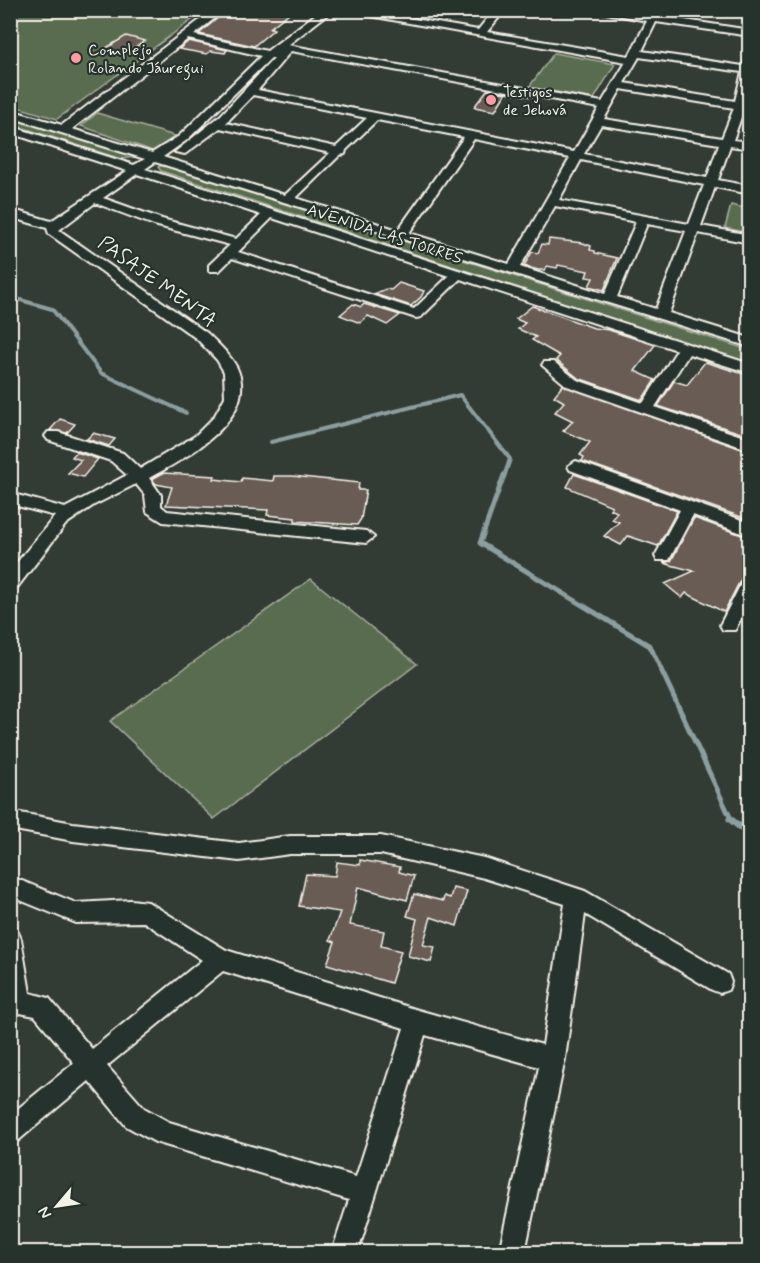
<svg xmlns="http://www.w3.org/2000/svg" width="760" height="1263" viewBox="0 0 760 1263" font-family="Mynerve,sans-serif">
<rect width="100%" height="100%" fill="#333b35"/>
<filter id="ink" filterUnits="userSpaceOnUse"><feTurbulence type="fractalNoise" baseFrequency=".0167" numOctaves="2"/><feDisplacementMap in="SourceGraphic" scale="12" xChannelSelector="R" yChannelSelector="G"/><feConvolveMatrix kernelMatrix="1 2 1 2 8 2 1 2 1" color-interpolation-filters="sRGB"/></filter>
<g filter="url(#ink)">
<g fill="#5a6c4f" stroke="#a7ae9c" stroke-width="1.5">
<path d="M11 11H204L57 119 11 105Z"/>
<path d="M554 53 615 64 594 99 529 87Z"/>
<path d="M97 113 175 136 156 152 81 126Z"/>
<path d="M11 115 134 155V157L121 159 11 124Z"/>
<path d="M162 165 749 350V363L161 171 158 167Z"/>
<path d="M731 205 749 209V233L725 228Z"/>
<path d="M311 579 417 664 214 819 110 721Z"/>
</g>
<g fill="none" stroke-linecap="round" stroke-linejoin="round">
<g stroke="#8c9e9e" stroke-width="4">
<path d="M10 297 52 309 101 373 186 413"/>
<path d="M271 442 460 395 510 459 504 477"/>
</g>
<path stroke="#8c9e9e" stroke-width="5" d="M504 475 480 543 650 646 732 821"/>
<path stroke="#8c9e9e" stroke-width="7" d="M730 819 750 835"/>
</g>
<g fill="#675b54" stroke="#f4f1e8" stroke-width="1.5">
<path d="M227 10H293L270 28 274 29 254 46 199 34Z"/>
<path d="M126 36 145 41 122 55 103 50Z"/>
<path d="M189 41 227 50 225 53 211 51 207 54 179 49Z"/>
<path d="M487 90 506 93 495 111 474 107Z"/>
<path d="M549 239 583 243 591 246 590 250 595 251V253L617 258 604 290 589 286 593 278 586 277 588 271 558 265 557 268 547 266 545 270H538L524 266 532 252 538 253 542 244 548 245Z"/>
<path d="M399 283 424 291 421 297 411 306 374 294 386 289 391 290Z"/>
<path d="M353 304 361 307 364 304 400 315 387 325 368 316 360 323 340 315Z"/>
<path d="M532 306 594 328 609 330 655 345 635 371 655 380 642 400 578 378 556 360 560 356 532 340 536 337 518 329 525 323 516 319Z"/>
<path d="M705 362 750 376V436L658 406 674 381 687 385Z"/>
<path d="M563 385 750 452V520L582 461 584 457 580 455 590 442 563 431 573 421 555 412 564 402 554 396Z"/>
<path d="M60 419 75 424 67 433 50 430Z"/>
<path d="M93 433 115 439 109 446 87 439Z"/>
<path d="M76 452 98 459 83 477 68 473 81 460 72 457Z"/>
<path d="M163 473 215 476 214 479 241 482 242 478 273 481 274 476H292L359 483 358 490H366L361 519 357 525 295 521V518L267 515 268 510 166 505 172 487 156 484 152 479Z"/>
<path d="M574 474 677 511 658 546 628 536 621 545 604 536 619 522 612 519 617 512 610 509 612 506 567 487Z"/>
<path d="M694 518 750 538V575L742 577 724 612 686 593 682 598 665 584 694 571 663 563 671 561Z"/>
<path d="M360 860 400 867 399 872 414 876 407 900 358 887 350 925 384 931 381 946 401 951 391 983 327 964 335 942 330 940 340 912 299 906 306 874 335 876 337 862 360 865Z"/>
<path d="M453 888 467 891 457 926 431 917 423 945 435 947 431 962 408 956 417 919 407 916 414 894 443 901 444 896 450 898Z"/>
</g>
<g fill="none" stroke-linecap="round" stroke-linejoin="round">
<defs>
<g id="minor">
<path d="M213 10H225L194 35 267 51 321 10H333L288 45 602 102 626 62 337 10H362L478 30 494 10H505L487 32 629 56 647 21 591 10H619L650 15 652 10H662L659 16 750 30V36L656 22 642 51 743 66 745 60 750 57V87L746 103 750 104V110L744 109 733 140 750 142V149L730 146 718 180 750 186V194L715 187 701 226 750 235V243L698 233 669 313 750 338V347L155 162 145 169 750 364V373L689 354 655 407 750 439V450L567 386 542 365 544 362H554L577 380 643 403 677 350 460 279 421 317 416 318 232 258 219 271H209V265L230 245 154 225 95 203 59 230 207 333C218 344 230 354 237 368 260 419 183 460 149 478L161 495V506L167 511 366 531 374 537 366 543 163 522 147 512 145 495 136 484 94 505 66 524 16 589 10 590V571L55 516 10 504V493L65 508 127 475 111 461 48 440 45 436 48 432H58L123 453 140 469 195 436 214 417 225 397 224 372 217 360 197 339 49 234 47 228 10 217V209L51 221 127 171 10 133V126L134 165 145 159 10 117V110L62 125ZM188 39 261 56 179 136 152 153 72 129ZM291 51 599 108 574 152 258 90ZM639 57 742 72 735 101 624 83ZM271 58H274L220 116 175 152 185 154 220 128 330 153 285 195 163 157 187 140ZM621 89 734 108 722 138 604 119ZM253 95 367 118 336 147 226 123ZM377 120 464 137 398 230 296 198 340 155 345 154 346 150ZM601 125 719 144 707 178 584 154ZM474 139 570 158 509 264 409 233ZM581 160 704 185 689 224 559 200ZM137 174 261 215 236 239 162 219 103 198ZM555 206 636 222 605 294 520 267ZM272 218 449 276 414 309 238 252ZM647 224 686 231 656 309 617 297Z"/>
<path d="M576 461 750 523V536L693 515 669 560H657L655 556 680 510 570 470 568 466Z"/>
<path d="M750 577C750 600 746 609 735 630H723L720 625 744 578Z"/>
<path d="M10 811 73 823 239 843 290 836H381L484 858 585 891 728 974 731 982 728 990 720 993 712 990 585 914 565 1059 525 1252H499L539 1067 425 1035 358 1252H332L349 1200 155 1142 126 1126 89 1081 19 1140 10 1143V1115L74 1063 35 1016 20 1013 10 1016V929L18 932 21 939 30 993 49 998 92 1049 202 960 144 922 76 923 10 896V876L76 903 131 900 148 902 226 950 418 1010 543 1045 565 904 484 878 381 854H290L239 861 73 841 10 829ZM223 971 404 1028 356 1177 169 1122 144 1108 107 1066Z"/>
</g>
</defs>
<use href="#minor" stroke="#f4f1e8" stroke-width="4"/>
<use href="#minor" fill="#26332d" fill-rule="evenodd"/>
</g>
</g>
<g fill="#ff9aa2" stroke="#26332d" stroke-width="2">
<circle cx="76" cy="58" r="6"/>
<circle cx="491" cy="100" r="6"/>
</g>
<g text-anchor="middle" stroke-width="4.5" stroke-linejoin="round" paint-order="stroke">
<g font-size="16" fill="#f4f1e8" stroke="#26332d" text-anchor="start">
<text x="88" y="55">Complejo<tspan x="88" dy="18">Rolando Jáuregui</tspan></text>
<text x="503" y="97">Testigos<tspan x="503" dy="18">de Jehová</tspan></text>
</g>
<g font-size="16" fill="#f4f1e8" stroke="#26332d">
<text transform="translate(385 233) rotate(18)" y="6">AVENIDA LAS TORRES</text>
</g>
<g font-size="20" fill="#f4f1e8" stroke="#26332d">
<text transform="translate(158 281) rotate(36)" y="7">PASAJE MENTA</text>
</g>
</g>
<rect width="760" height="1263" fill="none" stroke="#26332d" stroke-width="36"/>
<rect x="18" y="18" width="724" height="1227" fill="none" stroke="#f4f1e8" stroke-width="2" filter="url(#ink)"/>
<g transform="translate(57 1206) rotate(241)" stroke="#26332d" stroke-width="4.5" paint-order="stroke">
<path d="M0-4.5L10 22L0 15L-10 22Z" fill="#f4f1e8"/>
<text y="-9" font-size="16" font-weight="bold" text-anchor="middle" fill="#f4f1e8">N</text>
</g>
</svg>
